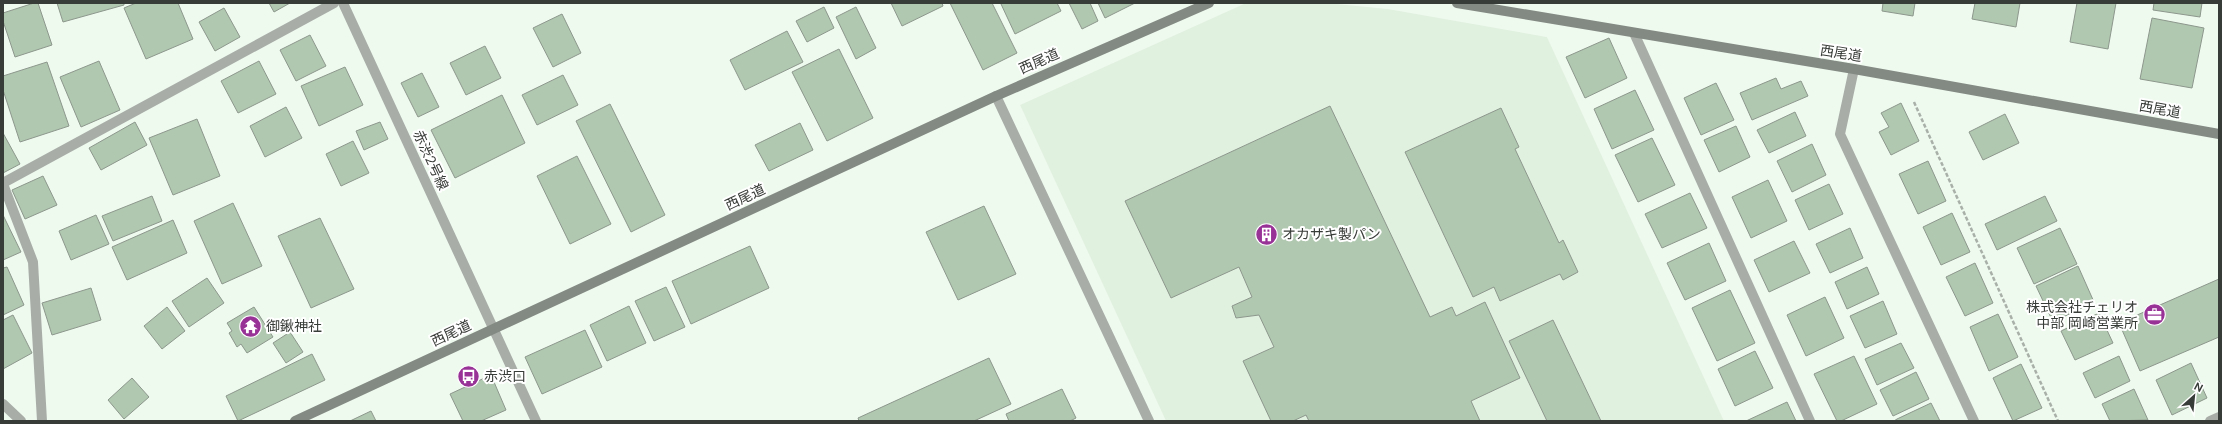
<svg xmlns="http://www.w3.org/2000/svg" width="2222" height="424" viewBox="0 0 2222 424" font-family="'DM Sans','Noto Sans JP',sans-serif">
<rect width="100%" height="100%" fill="#effaef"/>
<path fill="#e1f1e0" d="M1246 3H1327L1388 9 1547 37 1724 421H1166L1020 105Z"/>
<g fill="#b0c8af" stroke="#8d978d">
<path d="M34 3H38L52 45 15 57 3 21V13Z"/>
<path d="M57 3H124V5L63 22Z"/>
<path d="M136 3H178L193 39 146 59 124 8Z"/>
<path d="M269 3H290L274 12Z"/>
<path d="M891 3H942L943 6 902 26Z"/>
<path d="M950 3H992L1017 53 983 70Z"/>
<path d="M1003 3H1057L1061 11 1015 34 1001 4Z"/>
<path d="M1069 3H1090L1098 21 1082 29Z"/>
<path d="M1098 3H1135L1105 18Z"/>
<path d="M1883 3H1915L1913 16 1882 11Z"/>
<path d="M1975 3H2020L2016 27 1972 19Z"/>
<path d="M2077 3H2116L2108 49 2070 42Z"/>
<path d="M2154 3H2202L2200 17 2153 10Z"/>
<path d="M824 7 834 28 807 42 796 21Z"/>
<path d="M856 7 876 48 856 59 836 17Z"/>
<path d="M224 8 240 37 215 51 199 22Z"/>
<path d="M562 14 581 53 553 67 533 28Z"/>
<path d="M2152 18 2204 28 2192 88 2140 79Z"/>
<path d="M787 31 803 62 745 90 730 60Z"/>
<path d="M310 35 326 66 296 81 280 50Z"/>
<path d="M1609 38 1627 78 1585 98 1566 57Z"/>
<path d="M485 46 501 78 466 95 450 63Z"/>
<path d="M839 49 873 118 827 141 792 72Z"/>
<path d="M99 61 120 110 81 127 60 77Z"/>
<path d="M259 61 276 94 238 113 221 81Z"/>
<path d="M47 62 69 126 20 142 3 90V76Z"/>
<path d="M345 67 363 105 319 126 301 86Z"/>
<path d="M422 73 439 107 418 117 401 83Z"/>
<path d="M563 75 578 105 537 125 522 95Z"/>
<path d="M1776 78 1781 89 1801 81 1808 96 1752 120 1740 93Z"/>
<path d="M1716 83 1734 120 1701 135 1684 98Z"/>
<path d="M1635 90 1654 130 1612 149 1594 109Z"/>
<path d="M502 95 525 143 455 178 431 130Z"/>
<path d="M1901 103 1919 141 1891 155 1879 132 1889 127 1881 113Z"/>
<path d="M610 104 665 215 631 232 576 121Z"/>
<path d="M1330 106 1430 317 1452 307 1456 316 1485 302 1520 378 1471 401 1480 421H1309L1306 415 1293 421H1271L1243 361 1274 347 1259 315 1236 318 1232 306 1252 297 1239 267 1171 298 1125 201Z"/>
<path d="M286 107 302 138 265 157 250 126Z"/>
<path d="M1501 108 1519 147 1515 149 1559 243 1563 240 1578 272 1563 280 1560 274 1500 301 1494 287 1473 297 1405 152Z"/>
<path d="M1795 112 1806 136 1769 153 1757 130Z"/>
<path d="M2005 114 2019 143 1983 160 1969 132Z"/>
<path d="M197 119 220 176 173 195 149 138Z"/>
<path d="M135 122 147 145 101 170 89 148Z"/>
<path d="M380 122 388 139 364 150 356 131Z"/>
<path d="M800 123 813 150 769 171 755 145Z"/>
<path d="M1736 126 1750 157 1719 172 1704 140Z"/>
<path d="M3 133 20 164 3 173Z"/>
<path d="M1652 138 1675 185 1638 202 1615 155Z"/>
<path d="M353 141 369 173 341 186 326 154Z"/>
<path d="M1812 144 1826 175 1792 192 1777 161Z"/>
<path d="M577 156 611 224 570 244 537 176Z"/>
<path d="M1928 161 1946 201 1918 214 1899 174Z"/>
<path d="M43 176 57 205 25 219 12 190Z"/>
<path d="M1768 180 1787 221 1751 238 1732 197Z"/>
<path d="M1829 184 1843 214 1809 230 1795 200Z"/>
<path d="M1690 193 1707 228 1662 248 1645 214Z"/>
<path d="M152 196 162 221 113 241 102 216Z"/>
<path d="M2045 196 2057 221 1997 250 1985 224Z"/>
<path d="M233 203 262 266 222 284 194 221Z"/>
<path d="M984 206 1016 274 958 300 926 232Z"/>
<path d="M1952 213 1970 252 1941 265 1923 227Z"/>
<path d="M3 215 21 252 3 260Z"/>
<path d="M96 215 109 244 71 260 59 231Z"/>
<path d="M320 218 354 289 311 308 278 236Z"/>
<path d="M173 220 187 253 127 280 112 247Z"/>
<path d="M1850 228 1863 258 1830 273 1816 244Z"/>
<path d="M2060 228 2077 264 2034 284 2017 248Z"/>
<path d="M1794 241 1810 273 1769 292 1754 260Z"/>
<path d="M1709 243 1726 281 1685 300 1667 263Z"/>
<path d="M750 246 769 288 691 324 672 281Z"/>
<path d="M1975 263 1993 303 1965 316 1946 277Z"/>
<path d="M2078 266 2094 302 2053 322 2036 286Z"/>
<path d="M7 267 24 305 3 315V268Z"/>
<path d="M1867 267 1879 294 1847 309 1835 282Z"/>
<path d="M207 278 224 303 189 327 172 301Z"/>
<path d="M2219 279V337L2140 371 2119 323Z"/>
<path d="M666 287 685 327 654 341 635 301Z"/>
<path d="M91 288 101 320 52 335 42 303Z"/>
<path d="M1730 290 1755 343 1717 361 1692 308Z"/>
<path d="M1825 297 1844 338 1806 356 1787 315Z"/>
<path d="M1883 301 1897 334 1865 348 1850 316Z"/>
<path d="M629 306 646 343 607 361 590 325Z"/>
<path d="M167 307 185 331 162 349 144 326Z"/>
<path d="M254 307 273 337 247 353 241 344 237 347 229 333 232 331 227 323Z"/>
<path d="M2099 313 2113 343 2075 360 2061 331Z"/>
<path d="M1998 314 2018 357 1989 371 1970 327Z"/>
<path d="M13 315 32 353 3 369V320Z"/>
<path d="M1553 320 1601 421H1547L1509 341Z"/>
<path d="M585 330 602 367 542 394 525 357Z"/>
<path d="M290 332 303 352 286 363 273 343Z"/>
<path d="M1901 343 1914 368 1877 385 1865 359Z"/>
<path d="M1755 351 1773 388 1735 406 1718 369Z"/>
<path d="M312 354 325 380 238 421 226 396Z"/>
<path d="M1854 356 1877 404 1841 421H1837L1814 374Z"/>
<path d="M2119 356 2130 381 2095 398 2083 373Z"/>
<path d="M989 358 1011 404 974 421H859L858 418Z"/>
<path d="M2191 363 2207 398 2172 415 2156 380Z"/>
<path d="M2021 364 2042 408 2013 421 1993 378Z"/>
<path d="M1916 372 1929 399 1893 416 1880 390Z"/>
<path d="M491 375 506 410 481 421H463L450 394Z"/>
<path d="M132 378 149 397 124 419 108 400Z"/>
<path d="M1062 389 1076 418 1070 421H1009L1006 414Z"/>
<path d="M2134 389 2148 420 2110 421 2102 404Z"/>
<path d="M1787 402 1796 421H1746Z"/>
<path d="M1931 403 1940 421H1894L1897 419Z"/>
<path d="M371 411 376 421H350Z"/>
</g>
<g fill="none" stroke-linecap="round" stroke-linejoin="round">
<path stroke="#a8b0a8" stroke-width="2.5" stroke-dasharray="4 2" stroke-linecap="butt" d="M1914 102 2058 421"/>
<g stroke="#a8ada8" stroke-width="10">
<path d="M3 183 334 3"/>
<path d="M3 184 33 262 42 421"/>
</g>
<g stroke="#a8ada8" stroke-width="10">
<path d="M343 3 536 421"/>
<path d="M1634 33 1810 421"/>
<path d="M1854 69 1840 134 1974 421"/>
<path d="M996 96 1149 421"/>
<path d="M3 404 21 421"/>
<path d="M2210 421 2219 417"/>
</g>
<g stroke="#838a83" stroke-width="10">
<path d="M1457 3 1854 69 2219 134"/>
<path d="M295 421 996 96 1209 3"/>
</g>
</g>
<defs>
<symbol id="building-disc" viewBox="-11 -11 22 22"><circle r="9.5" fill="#983297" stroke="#fff"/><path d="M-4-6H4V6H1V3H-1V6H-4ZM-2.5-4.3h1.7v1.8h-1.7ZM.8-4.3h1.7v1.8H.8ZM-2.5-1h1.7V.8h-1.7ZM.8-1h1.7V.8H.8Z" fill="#fff"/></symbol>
<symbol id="office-disc" viewBox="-11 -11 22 22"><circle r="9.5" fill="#983297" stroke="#fff"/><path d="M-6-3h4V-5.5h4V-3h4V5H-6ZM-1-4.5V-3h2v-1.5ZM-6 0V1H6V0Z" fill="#fff"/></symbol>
<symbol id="temple-disc" viewBox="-11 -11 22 22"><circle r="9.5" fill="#983297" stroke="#fff"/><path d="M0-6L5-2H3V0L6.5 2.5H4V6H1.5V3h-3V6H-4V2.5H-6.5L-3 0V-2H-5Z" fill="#fff"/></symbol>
<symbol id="bus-disc" viewBox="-11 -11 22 22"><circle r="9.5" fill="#983297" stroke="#fff"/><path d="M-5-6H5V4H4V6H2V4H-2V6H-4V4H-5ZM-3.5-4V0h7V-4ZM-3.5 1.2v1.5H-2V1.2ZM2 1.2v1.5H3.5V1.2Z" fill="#fff"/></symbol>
</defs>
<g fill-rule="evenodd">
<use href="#building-disc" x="1254" y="222" width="25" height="25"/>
<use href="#office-disc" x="2142" y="302" width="25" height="25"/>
<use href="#temple-disc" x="238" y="314" width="25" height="25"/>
<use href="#bus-disc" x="456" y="364" width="25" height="25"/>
</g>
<g text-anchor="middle" stroke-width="4" stroke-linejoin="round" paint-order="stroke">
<g font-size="14" fill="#383c38" stroke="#fff">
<text transform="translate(1841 53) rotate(9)" y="5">西尾道</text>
<text transform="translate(1039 61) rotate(-24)" y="5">西尾道</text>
<text transform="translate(2160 109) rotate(10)" y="5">西尾道</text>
<text transform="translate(431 160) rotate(65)" y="5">赤渋2号線</text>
<text transform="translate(745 197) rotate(-25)" y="5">西尾道</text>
<text transform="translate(451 333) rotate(-25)" y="5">西尾道</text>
</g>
<g font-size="14" fill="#383c38" stroke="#fff" text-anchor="start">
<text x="1282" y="239">オカザキ製パン</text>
<text x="2138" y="312" text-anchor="end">株式会社チェリオ<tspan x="2138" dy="16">中部 岡崎営業所</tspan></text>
<text x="266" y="331">御鍬神社</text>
<text x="484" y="381">赤渋口</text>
</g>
</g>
<rect width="2222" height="424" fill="none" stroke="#383c38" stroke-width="8"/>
<g transform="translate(2194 396) rotate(27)" stroke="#ffffff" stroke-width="3" paint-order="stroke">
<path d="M0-3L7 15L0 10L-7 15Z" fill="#383c38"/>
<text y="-6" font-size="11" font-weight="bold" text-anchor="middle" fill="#383c38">N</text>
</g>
</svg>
